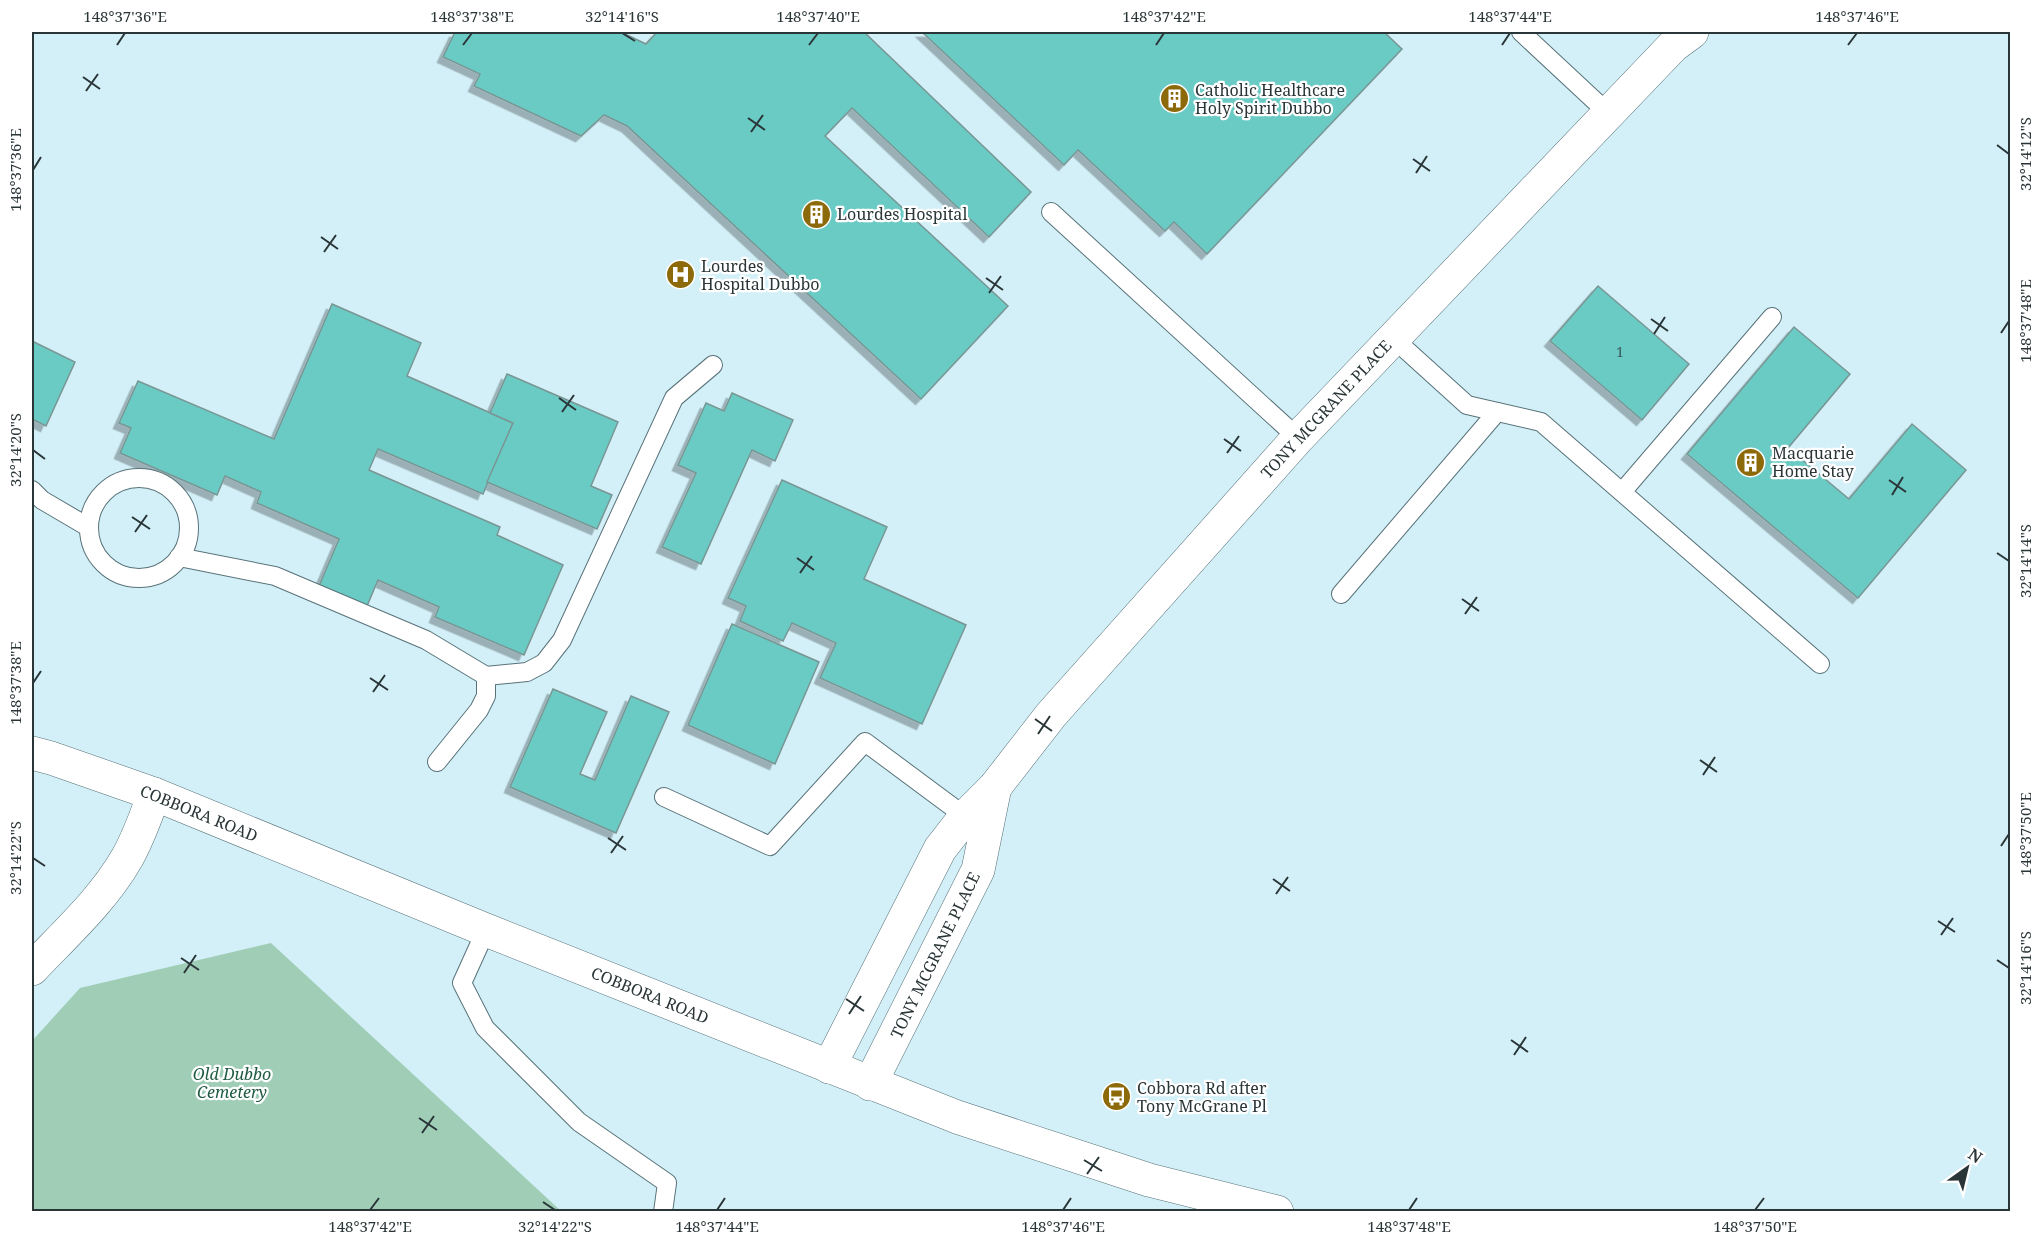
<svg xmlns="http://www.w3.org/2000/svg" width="2042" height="1243" viewBox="0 0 2042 1243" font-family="'Noto Serif',serif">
<defs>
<filter id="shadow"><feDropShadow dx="-5.5" dy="5.5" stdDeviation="0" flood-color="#0004"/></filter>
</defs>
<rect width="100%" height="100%" fill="#d3f0f8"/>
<path fill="#9fcdb6" d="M271 943 561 1211H32V1041L80 988Z"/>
<g fill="#6bcac4" stroke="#799694" stroke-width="1.5" filter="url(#shadow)">
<path d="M455 32H621L646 44 657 32H864L1031 192 989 237 852 108 825 136 1008 306 921 399 627 126 604 115 581 136 474 86 480 74 443 57Z"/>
<path d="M922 32H1384L1402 49 1207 254 1174 222 1165 231 1078 150 1064 165Z"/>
<path d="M1598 286 1689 364 1642 420 1550 341Z"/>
<path d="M332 304 421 343 407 376 513 423 483 494 378 449 369 470 500 527 497 535 563 565 524 655 435 617 439 607 378 580 367 606 319 586 339 539 257 503 261 492 225 476 217 495 120 453 131 428 119 423 138 381 274 439Z"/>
<path d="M1794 327 1850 374 1788 448 1849 499 1912 424 1966 470 1858 598 1687 454Z"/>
<path d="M32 341 75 362 46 426 32 419Z"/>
<path d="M507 374 618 422 591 486 612 495 597 529 487 482 513 423 490 413Z"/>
<path d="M732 393 793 420 775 461 752 450 701 564 662 547 696 473 678 465 706 403 724 411Z"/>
<path d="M782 480 887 527 864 579 966 625 922 724 820 678 836 643 792 623 783 641 740 621 746 606 728 598Z"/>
<path d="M732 624 819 662 775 764 688 725Z"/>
<path d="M553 689 607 712 580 774 595 780 631 696 669 712 616 833 510 787Z"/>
</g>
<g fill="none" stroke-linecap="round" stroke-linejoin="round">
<defs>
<g id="service">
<path d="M1521 32 1609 114"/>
<path d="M1051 212 1298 438"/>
<path d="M1393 338 1467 405 1541 422 1820 664"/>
<circle cx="139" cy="528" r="50"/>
<path d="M32 490 42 500 88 527"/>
<path d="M1622 492 1772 317"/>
<path d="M179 557 275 576 426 640 486 676V696L479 710 437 762"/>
<path d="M1341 594 1497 412"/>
<path d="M486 676 527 672 544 663 562 640 674 398 713 365"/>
<path d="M664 797 770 846 865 742 970 820"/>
<path d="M486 930 462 983 485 1028 579 1122 667 1183 663 1212"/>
</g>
<g id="minor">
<path d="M32 969C65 934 103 900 127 858 139 837 146 816 154 794"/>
<path d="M829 1067 940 849 965 817 995 787 1051 715 1298 438 1673 46 1692 32"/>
<path d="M870 1084 978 870 995 787"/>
</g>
<path id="primary" d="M32 753 51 758 154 794 486 930 957 1117 1149 1180 1277 1212"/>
</defs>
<use href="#service" stroke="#587279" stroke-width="20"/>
<use href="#minor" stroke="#587279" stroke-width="34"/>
<use href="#primary" stroke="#587279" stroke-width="34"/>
<use href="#service" stroke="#fff" stroke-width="18"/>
<use href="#minor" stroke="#fff" stroke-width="33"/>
<use href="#primary" stroke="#fff" stroke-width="33"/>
</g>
<path fill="none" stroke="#2a3538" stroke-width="2" d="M622 33 635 41M117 45 125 33M463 45 472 33M809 45 818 33M1156 45 1164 33M1502 45 1510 33M1848 45 1857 33M83 77 100 89M86 91 98 74M748 118 765 130M751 132 763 115M1997 145 2009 154M1413 159 1430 171M33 170 41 157M1416 173 1427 156M321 237 338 249M324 252 336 235M986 278 1003 290M989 293 1001 276M1651 319 1668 331M2001 333 2009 321M1654 334 1665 317M559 398 576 410M562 412 574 395M1224 439 1241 451M33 450 45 459M1227 453 1239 436M1889 480 1906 492M1892 495 1903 477M132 517 150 529M135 532 147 515M1997 553 2009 561M797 558 814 570M800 573 812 556M1462 599 1479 611M1465 614 1477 597M370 678 388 690M33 683 41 671M373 692 385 675M1035 719 1052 731M1038 734 1050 716M1700 760 1717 772M1703 775 1715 757M608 838 626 850M2001 846 2009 834M611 853 623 836M33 858 45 866M1273 879 1290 891M1276 894 1288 877M1938 921 1955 932M1941 935 1953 918M181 958 199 970M1997 960 2009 968M184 973 196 955M846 999 864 1011M849 1014 861 996M1511 1040 1528 1052M1514 1055 1526 1037M419 1118 437 1130M422 1133 434 1116M1084 1160 1102 1171M1087 1174 1099 1157M543 1202 555 1210M370 1210 379 1198M717 1210 725 1198M1063 1210 1071 1198M1409 1210 1417 1198M1755 1210 1764 1198"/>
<defs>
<symbol id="building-disc" viewBox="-11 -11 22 22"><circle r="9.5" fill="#8c6909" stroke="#fff"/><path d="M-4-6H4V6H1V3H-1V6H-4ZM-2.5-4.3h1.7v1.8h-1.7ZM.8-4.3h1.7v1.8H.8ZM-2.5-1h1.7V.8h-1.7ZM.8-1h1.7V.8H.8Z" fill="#fff"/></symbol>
<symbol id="hospital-disc" viewBox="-11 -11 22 22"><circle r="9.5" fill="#8c6909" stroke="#fff"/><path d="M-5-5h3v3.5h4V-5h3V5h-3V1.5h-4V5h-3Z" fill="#fff"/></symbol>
<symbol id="bus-disc" viewBox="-11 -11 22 22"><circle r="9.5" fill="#8c6909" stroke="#fff"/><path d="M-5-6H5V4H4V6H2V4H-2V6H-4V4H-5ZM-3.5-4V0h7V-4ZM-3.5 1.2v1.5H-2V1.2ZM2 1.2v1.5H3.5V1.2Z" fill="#fff"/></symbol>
</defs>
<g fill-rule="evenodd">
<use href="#building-disc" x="1158" y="82" width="33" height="33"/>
<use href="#building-disc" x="800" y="198" width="33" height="33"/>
<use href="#hospital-disc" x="664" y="258" width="33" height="33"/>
<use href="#building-disc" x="1734" y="446" width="33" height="33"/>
<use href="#bus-disc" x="1100" y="1080" width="33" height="33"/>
</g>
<g text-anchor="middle" stroke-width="4.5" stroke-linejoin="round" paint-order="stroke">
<g font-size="14" fill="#3a5a5b">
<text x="1620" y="357">1</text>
</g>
<g font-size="16" fill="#2a3538" stroke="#fff" text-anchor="start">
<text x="1195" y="96">Catholic Healthcare<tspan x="1195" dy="18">Holy Spirit Dubbo</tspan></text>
<text x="837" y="220">Lourdes Hospital</text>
<text x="701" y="272">Lourdes<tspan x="701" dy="18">Hospital Dubbo</tspan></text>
<text x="1772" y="459">Macquarie<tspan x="1772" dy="18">Home Stay</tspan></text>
<text x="1137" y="1094">Cobbora Rd after<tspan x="1137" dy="18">Tony McGrane Pl</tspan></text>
</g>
<g font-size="16" fill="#2a3538" stroke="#fff">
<text transform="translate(1326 409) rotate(-47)" y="6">TONY MCGRANE PLACE</text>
<text transform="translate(199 813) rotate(22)" y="6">COBBORA ROAD</text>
<text transform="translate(935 955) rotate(-64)" y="6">TONY MCGRANE PLACE</text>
<text transform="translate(650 995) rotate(22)" y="6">COBBORA ROAD</text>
</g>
<g font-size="16" font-style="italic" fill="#1f5a42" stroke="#fff">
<text x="232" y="1080">Old Dubbo<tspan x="232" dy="18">Cemetery</tspan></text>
</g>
</g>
<rect width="2042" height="1243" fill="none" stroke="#ffffff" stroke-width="66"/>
<g transform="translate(1967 1168) rotate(34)" stroke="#ffffff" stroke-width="4.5" paint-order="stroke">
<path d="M0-4.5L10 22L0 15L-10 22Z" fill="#2a3538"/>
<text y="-9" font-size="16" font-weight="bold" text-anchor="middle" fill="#2a3538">N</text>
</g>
<rect x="33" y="33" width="1976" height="1177" fill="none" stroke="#2a3538" stroke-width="2"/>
<g font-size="15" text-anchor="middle" fill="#2a3538">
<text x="125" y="22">148°37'36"E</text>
<text x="472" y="22">148°37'38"E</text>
<text x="622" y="22">32°14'16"S</text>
<text x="818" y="22">148°37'40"E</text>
<text x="1164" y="22">148°37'42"E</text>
<text x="1510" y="22">148°37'44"E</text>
<text x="1857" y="22">148°37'46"E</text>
<text transform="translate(2026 154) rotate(-90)" y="5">32°14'12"S</text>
<text transform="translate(16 170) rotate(-90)" y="5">148°37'36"E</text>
<text transform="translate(2026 321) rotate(-90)" y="5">148°37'48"E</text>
<text transform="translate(16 450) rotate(-90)" y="5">32°14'20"S</text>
<text transform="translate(2026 561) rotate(-90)" y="5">32°14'14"S</text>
<text transform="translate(16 683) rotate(-90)" y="5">148°37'38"E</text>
<text transform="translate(2026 834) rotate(-90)" y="5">148°37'50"E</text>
<text transform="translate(16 858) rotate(-90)" y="5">32°14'22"S</text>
<text transform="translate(2026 968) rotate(-90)" y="5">32°14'16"S</text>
<text x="370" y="1232">148°37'42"E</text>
<text x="555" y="1232">32°14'22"S</text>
<text x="717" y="1232">148°37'44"E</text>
<text x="1063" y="1232">148°37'46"E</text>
<text x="1409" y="1232">148°37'48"E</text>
<text x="1755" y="1232">148°37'50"E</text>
</g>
</svg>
